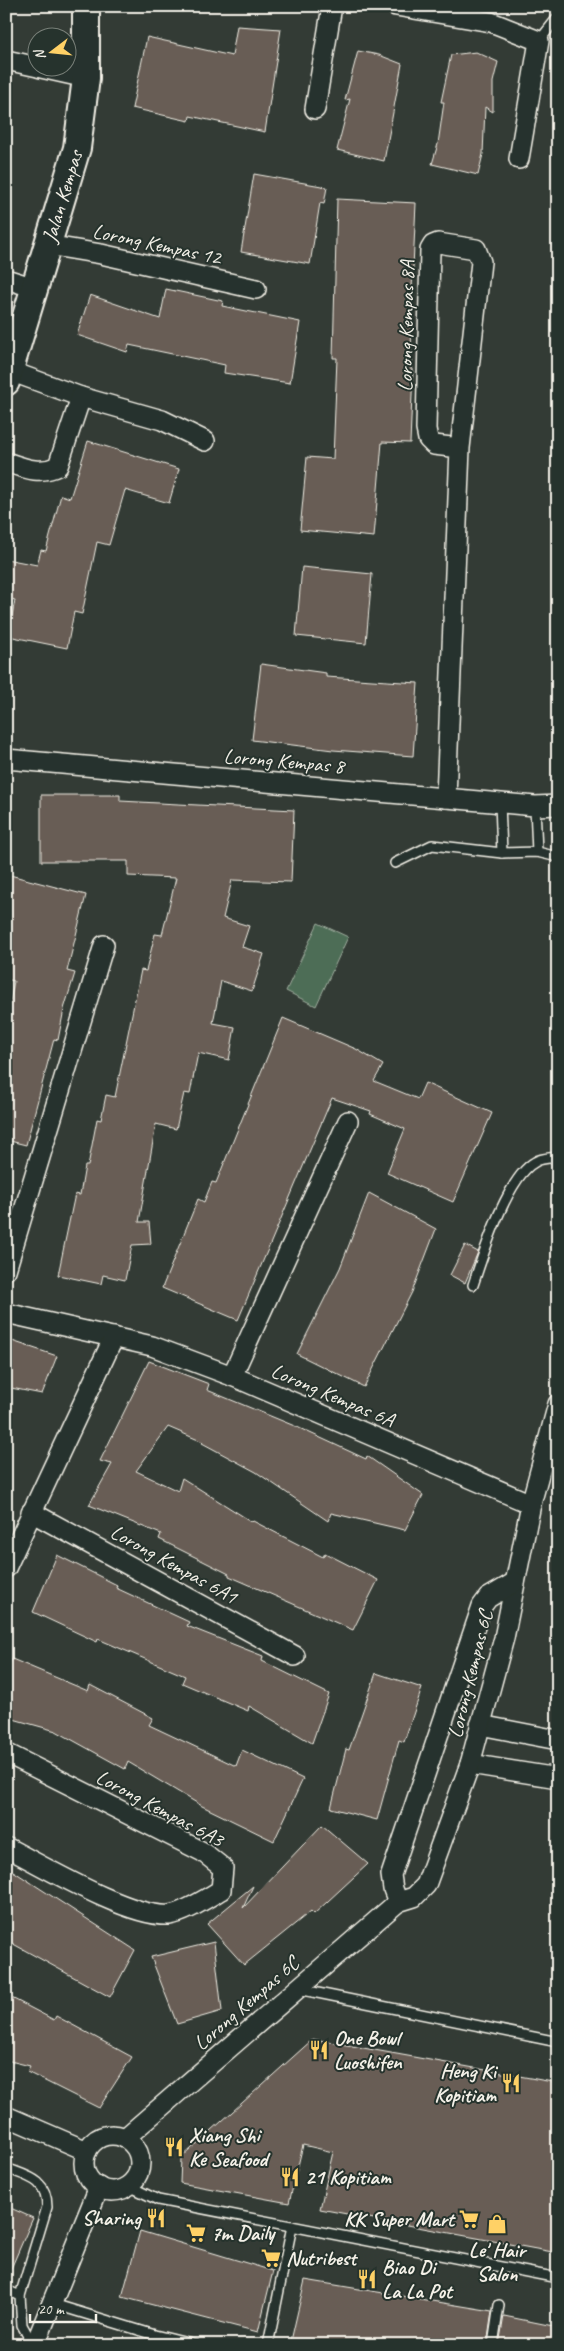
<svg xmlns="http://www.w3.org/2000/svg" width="564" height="2351" viewBox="0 0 564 2351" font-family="Caveat,sans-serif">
<rect width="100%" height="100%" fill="#333b35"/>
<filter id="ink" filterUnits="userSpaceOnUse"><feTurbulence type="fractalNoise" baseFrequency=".02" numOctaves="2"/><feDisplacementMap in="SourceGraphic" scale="10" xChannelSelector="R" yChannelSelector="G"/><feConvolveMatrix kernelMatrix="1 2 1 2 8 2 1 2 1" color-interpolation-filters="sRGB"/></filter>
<g filter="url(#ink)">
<path fill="#4e6d57" stroke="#a1afa0" d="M318 923 348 937 316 1006 286 991Z"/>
<g fill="#685d54" stroke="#f4f1e8">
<path d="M237 26 281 29 265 132 190 116 189 121 132 108 147 37 232 56Z"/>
<path d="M358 51 379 55 402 64 384 161 337 150 350 99 345 100Z"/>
<path d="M476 52 498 62 493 82V112L485 107 483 154 478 175 432 164 438 144 444 102H441L451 55Z"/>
<path d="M254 174 327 187 324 204 320 203 310 264 241 252Z"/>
<path d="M337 199 416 203 412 289 411 370H413L410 443 382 442 374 537 300 530 307 457 333 459 337 358H333Z"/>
<path d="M166 289 223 301 222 306 300 322 290 383 224 373 225 365 129 345 127 352 77 335 90 295 160 319Z"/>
<path d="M88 441 179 469 169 503 125 490 109 545 97 542 82 614 74 612 67 648 8 636 15 600 6 598V559L37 565 41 550 46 551 61 495 70 498Z"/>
<path d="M302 567 372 574 366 643 296 636Z"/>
<path d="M261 664 326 673V677L418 683 413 756 333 750 252 740Z"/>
<path d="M41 795H120V801L294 810 291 882 232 880 223 918 249 926 242 947 264 954 252 991 221 981 213 1023 235 1027 229 1060 198 1053 190 1094 184 1093 176 1129 156 1124 139 1222H149L151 1244 132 1245 125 1280 103 1275 101 1284 58 1275 75 1194 80 1195 85 1166H88L97 1119 101 1120 106 1095 115 1097 141 970 146 971 155 934 162 935 176 878 128 876V861H41Z"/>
<path d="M6 874 86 895 67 971 75 973 64 1009 58 1040 54 1039 26 1145 6 1140V1023L14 981 6 979V939L11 919H6Z"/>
<path d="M283 1018 356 1049 383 1065 374 1081 418 1099 425 1083 492 1113 453 1202 387 1173 405 1129 370 1114 371 1111 332 1098 238 1320 162 1288 198 1199 204 1202 212 1182 216 1183Z"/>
<path d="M369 1193 436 1229 412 1292 364 1387 297 1354 340 1268Z"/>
<path d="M465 1245 478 1252 465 1283 450 1275Z"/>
<path d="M6 1339 57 1356 42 1394 6 1387Z"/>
<path d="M149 1361 209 1384 207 1390 297 1427 366 1459 367 1456 423 1495 405 1530 331 1513 328 1521 256 1472 202 1443 203 1442 168 1427 136 1471 178 1491 182 1478 252 1522 253 1521 323 1557 325 1553 378 1580 353 1630 229 1576V1574L159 1539 161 1534 89 1505 112 1464 100 1461Z"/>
<path d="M57 1555 117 1585 116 1588 189 1622 187 1626 263 1656 262 1661 329 1694 312 1743 249 1706 248 1711 182 1683 185 1676 98 1639 97 1642 33 1612Z"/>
<path d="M12 1659 88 1691 90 1685 153 1718 149 1725 236 1766 242 1750 303 1779 274 1841 202 1806 128 1762 125 1769 56 1731 6 1717V1676Z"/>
<path d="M376 1673 422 1688 404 1742 399 1740 377 1820 331 1808 346 1749 349 1750Z"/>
<path d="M322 1825 368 1864 314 1914 311 1911 244 1965 207 1924 253 1886 243 1908Z"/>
<path d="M13 1871 135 1950 110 1997 6 1940V1886Z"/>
<path d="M214 1942 222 2011 177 2024 151 1957Z"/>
<path d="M6 1995 54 2020 56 2016 132 2057 99 2108 27 2072 30 2066 6 2060Z"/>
<path d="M313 2039 558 2083V2253L320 2209 333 2152 303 2145 289 2203 180 2183 181 2158Z"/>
<path d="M6 2206 33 2218 6 2280Z"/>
<path d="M140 2231 273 2271 258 2332 122 2297Z"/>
<path d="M305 2280 492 2311 487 2345H312L291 2341Z"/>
<path d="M504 2316 558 2327V2345H499Z"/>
</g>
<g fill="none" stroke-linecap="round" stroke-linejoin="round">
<defs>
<g id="lane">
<path d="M539 41 558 17"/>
<path d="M500 803 502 853"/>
<path d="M535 806 537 852"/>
<path d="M395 863 432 845 502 853 537 852 558 857"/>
<path d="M473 1285C483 1255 507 1177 535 1162 541 1158 551 1158 558 1157"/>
<path d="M557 1973H558"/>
<path d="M298 1989 558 2042"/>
<path d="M6 2168C29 2177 47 2179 47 2207L20 2296 22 2325 33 2345"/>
<path d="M129 2186 158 2200 558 2278"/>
<path d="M6 2290 20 2296"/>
<path d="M53 2304 155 2335 196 2345"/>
<path d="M268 2345 292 2226"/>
<path d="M493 2345 499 2305"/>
</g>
<g id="street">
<path d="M396 6 491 22 539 41 519 159"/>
<path d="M6 60 38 67"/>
<path d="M41 68 86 78"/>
<path d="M315 109 332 6"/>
<path d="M47 245 101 254 256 289"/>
<path d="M6 279 35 288"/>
<path d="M10 371 81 397"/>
<path d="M6 462C24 468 40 475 58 466L81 397 162 420 205 441"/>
<path d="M6 759 535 806 558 805"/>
<path d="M446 798 460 448 481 262 476 249 438 243 433 245 430 250 426 429 428 439 434 445 460 448"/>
<path d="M6 1270 104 945"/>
<path d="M6 1313 152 1346 232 1376 531 1504"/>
<path d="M232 1376 348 1121"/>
<path d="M31 1512 295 1656"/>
<path d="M6 1568 114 1337"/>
<path d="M480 1725 558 1740"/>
<path d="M6 1753 203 1852 223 1868 221 1890C207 1898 185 1913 169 1915 130 1918 43 1866 6 1847"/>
<path d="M470 1764 558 1778"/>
<path d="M398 1902 414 1897 426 1885 470 1764 504 1638 531 1504 558 1404"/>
<path d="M6 2116 87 2151"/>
<circle cx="112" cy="2163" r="28"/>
<path d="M125 2138 398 1902 393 1889 391 1875 482 1606 488 1598 515 1582"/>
<path d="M35 2345 99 2187"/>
</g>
<g id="secondary">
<path id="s1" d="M6 382 77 148 86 78V6"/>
</g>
</defs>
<use href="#lane" stroke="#f4f1e8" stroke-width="12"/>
<use href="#street" stroke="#f4f1e8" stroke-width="22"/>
<use href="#secondary" stroke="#f4f1e8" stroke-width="30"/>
<use href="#lane" stroke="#26332d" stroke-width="9"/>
<use href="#street" stroke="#26332d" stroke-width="19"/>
<use href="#secondary" stroke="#26332d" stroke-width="26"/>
</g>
</g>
<defs>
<symbol id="restaurant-bare" viewBox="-9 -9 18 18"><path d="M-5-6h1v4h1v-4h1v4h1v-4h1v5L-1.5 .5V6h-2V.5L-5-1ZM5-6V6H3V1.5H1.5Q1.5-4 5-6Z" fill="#ffd166" stroke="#26332d" stroke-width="2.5" paint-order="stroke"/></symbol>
<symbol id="supermarket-bare" viewBox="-9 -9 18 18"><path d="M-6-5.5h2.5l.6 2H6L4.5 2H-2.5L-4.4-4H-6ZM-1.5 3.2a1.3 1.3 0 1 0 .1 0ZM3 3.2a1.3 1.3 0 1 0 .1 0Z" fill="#ffd166" stroke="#26332d" stroke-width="2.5" paint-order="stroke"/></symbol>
<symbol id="shop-bare" viewBox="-9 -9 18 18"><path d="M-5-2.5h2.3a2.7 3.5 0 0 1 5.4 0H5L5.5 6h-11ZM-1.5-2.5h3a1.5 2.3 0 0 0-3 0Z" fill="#ffd166" stroke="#26332d" stroke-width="2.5" paint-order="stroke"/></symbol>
</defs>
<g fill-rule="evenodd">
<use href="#restaurant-bare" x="305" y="2036" width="28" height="28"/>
<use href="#restaurant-bare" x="497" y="2069" width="28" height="28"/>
<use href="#restaurant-bare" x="160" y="2133" width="28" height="28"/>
<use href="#restaurant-bare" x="276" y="2163" width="28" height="28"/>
<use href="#restaurant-bare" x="142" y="2204" width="28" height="28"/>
<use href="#supermarket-bare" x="455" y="2205" width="28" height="28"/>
<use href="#shop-bare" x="483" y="2210" width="28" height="28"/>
<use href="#supermarket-bare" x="182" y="2219" width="28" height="28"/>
<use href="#supermarket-bare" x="257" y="2244" width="28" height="28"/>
<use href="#restaurant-bare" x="353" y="2265" width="28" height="28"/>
</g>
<g text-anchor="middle" stroke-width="4" stroke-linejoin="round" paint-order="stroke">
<g font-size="21" fill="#f4f1e8" stroke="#26332d">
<text dy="7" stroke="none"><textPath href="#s1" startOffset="194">Jalan Kempas</textPath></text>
<text transform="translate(157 244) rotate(12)" y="7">Lorong Kempas 12</text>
<text transform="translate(406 326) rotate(-89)" y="7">Lorong Kempas 8A</text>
<text transform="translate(284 761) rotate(5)" y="7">Lorong Kempas 8</text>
<text transform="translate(333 1395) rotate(23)" y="7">Lorong Kempas 6A</text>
<text transform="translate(174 1564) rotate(29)" y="7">Lorong Kempas 6A1</text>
<text transform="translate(470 1674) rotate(-76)" y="7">Lorong Kempas 6C</text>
<text transform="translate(160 1808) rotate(28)" y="7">Lorong Kempas 6A3</text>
<text transform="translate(246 2003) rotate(-41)" y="7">Lorong Kempas 6C</text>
</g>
<g font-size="21" font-weight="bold" fill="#f4f1e8" stroke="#26332d" text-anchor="start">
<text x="334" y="2045">One Bowl<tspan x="334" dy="24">Luoshifen</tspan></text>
<text x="496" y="2078" text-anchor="end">Heng Ki<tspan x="496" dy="24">Kopitiam</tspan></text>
<text x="189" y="2142">Xiang Shi<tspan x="189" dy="24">Ke Seafood</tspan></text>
<text x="305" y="2184">21 Kopitiam</text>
<text x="141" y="2225" text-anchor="end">Sharing</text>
<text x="454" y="2226" text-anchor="end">KK Super Mart</text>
<text x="211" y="2240">7m Daily</text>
<text x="497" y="2257" text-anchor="middle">Le' Hair<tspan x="497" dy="24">Salon</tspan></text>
<text x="286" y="2265">Nutribest</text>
<text x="382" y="2274">Biao Di<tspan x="382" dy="24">La La Pot</tspan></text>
</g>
</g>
<rect width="564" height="2351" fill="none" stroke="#26332d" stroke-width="25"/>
<rect x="12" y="12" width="539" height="2326" fill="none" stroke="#f4f1e8" stroke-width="2" filter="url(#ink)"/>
<g transform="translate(52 52) rotate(254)"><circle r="24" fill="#26332d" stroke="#787f78"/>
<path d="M0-4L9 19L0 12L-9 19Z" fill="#ffd166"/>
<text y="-8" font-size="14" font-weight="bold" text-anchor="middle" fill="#f4f1e8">N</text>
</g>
<path d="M30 2314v8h66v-8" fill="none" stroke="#f4f1e8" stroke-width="2.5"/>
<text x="38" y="2314" font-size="15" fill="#f4f1e8" stroke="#26332d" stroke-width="4" paint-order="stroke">20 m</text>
</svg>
